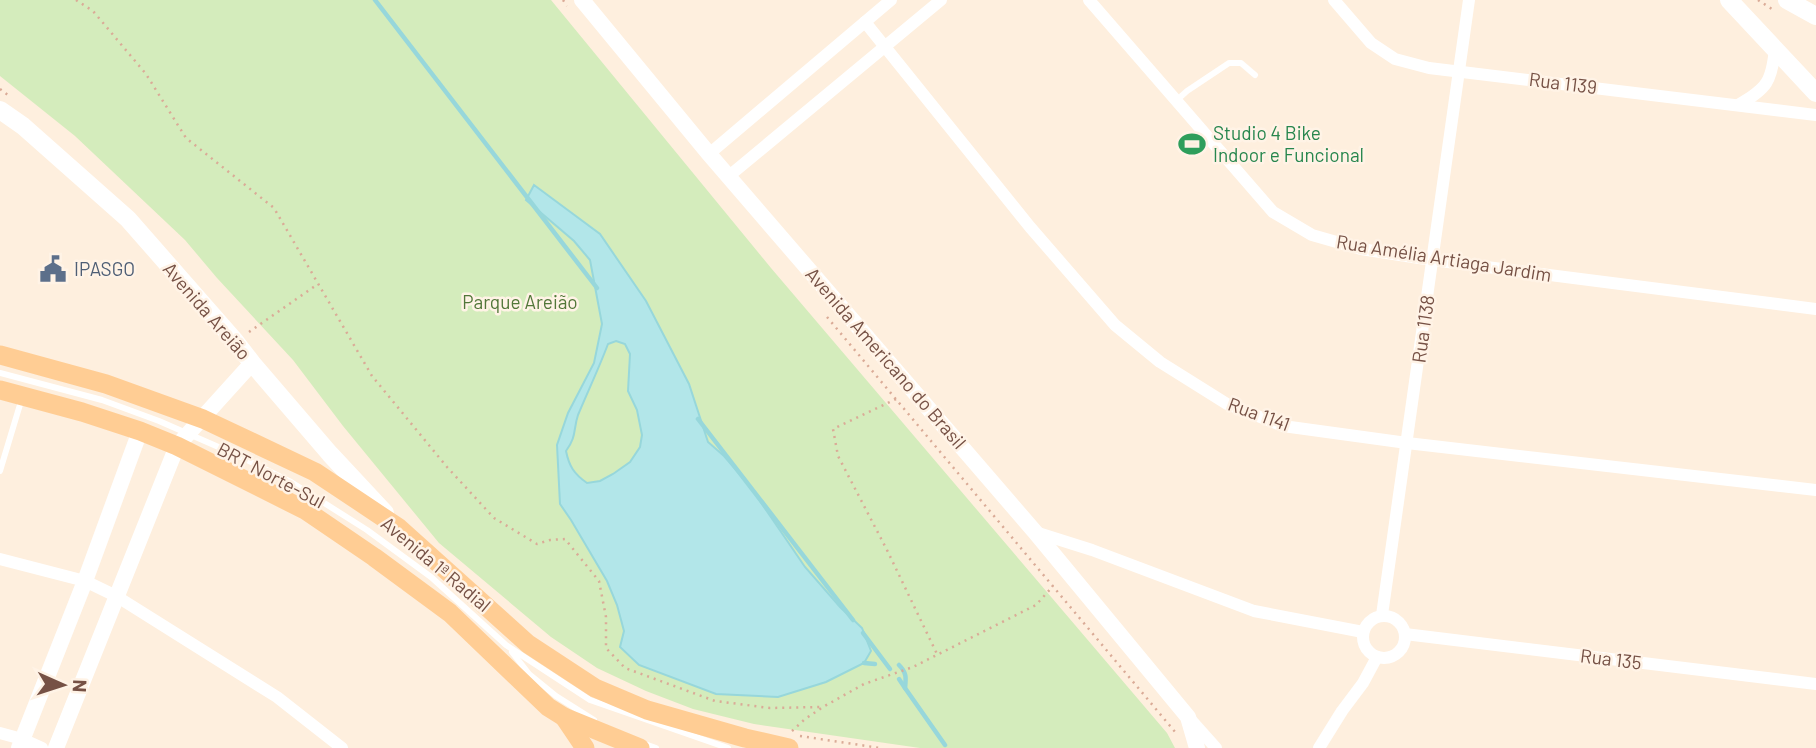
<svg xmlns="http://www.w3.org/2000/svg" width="1816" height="748" viewBox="0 0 1816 748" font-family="Barlow,sans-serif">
<rect width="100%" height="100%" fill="#feefde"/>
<path fill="#d4ecbc" d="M0 0H551L771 268 1167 733 1175 748H920L754 724 693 709 646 691 597 668 551 637 439 543 343 426 293 360 217 278 185 240 75 136 0 76Z"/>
<path fill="#b2e6e9" stroke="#97d7db" stroke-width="2" fill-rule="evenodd" d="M534 185 600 234 646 301 689 384 708 442 724 456 749 485 805 567 840 607 862 628 871 651 864 663 826 682 778 697 716 694 639 665 620 647 624 631 617 605 607 581 571 520 560 504 557 445 568 413 594 363 602 324 590 260 574 241 526 200ZM616 341 625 344 630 354 628 391 637 410 642 435 640 447 630 462 613 474 600 481 587 483C574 474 569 466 566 451 577 436 573 430 578 415 588 391 599 368 608 344Z"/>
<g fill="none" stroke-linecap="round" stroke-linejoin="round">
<g stroke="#97d7db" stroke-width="4.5">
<path d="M375 0 597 288"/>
<path d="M698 419 853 620"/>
<path d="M863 633 890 669"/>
<path d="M864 663 875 664"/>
<path d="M899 665C907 673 906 678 905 688L945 745"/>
<path d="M899 679 905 688"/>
</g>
<g stroke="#daab97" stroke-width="2.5" stroke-dasharray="2 5" stroke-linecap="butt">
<path d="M76 0 93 11 146 74 186 138 274 208 372 376 447 467 494 518 537 544 550 540 565 539 599 581 606 617V648L625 668 715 701 770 708 823 707"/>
<path d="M563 0 567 6"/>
<path d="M1758 0 1775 11"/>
<path d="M0 89 8 95"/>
<path d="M827 317 1176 733"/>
<path d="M249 332 318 284"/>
<path d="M896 399 833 429 838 456 887 550 937 654"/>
<path d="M792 731 805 719 823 707 864 684 913 667 1036 605 1053 586"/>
<path d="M800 736 880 748"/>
</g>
<g stroke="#fff" stroke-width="6">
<path d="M1177 100 1187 91 1229 63H1241L1255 75"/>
<path d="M0 373 102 400 159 421 239 456 291 482 367 530 431 577 506 645 590 700 728 748"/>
<path d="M0 471 22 398"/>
<path d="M512 652 529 674 556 696 594 720"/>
<path d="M642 743 656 748"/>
</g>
<g stroke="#fff" stroke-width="12">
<path d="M1089 0 1273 212 1312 235 1361 249 1432 260 1816 309"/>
<path d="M1334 0 1371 43 1395 59 1429 68 1816 115"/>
<path d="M865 22 1030 227 1115 325 1160 362 1227 404 1283 426 1407 443 1816 490"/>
<path d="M1738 105C1767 89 1772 81 1775 48"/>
<path d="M709 154 891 0"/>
<path d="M729 176 941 0"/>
<path d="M1035 532 1092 550 1254 611 1363 632"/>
<path d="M0 559 85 581 116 596 277 697 342 748"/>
<path d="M1382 615 1469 0"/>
<circle cx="1384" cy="637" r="21"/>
<path d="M1405 634 1816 684"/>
<path d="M1191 720 1216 748"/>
<path d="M0 733 22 739 42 748"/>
<path d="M1319 748 1342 711 1363 683 1377 657"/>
</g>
<g stroke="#fff" stroke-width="16">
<path d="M582 0 709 154 1035 532 1188 717 1197 748"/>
<path d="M19 748 85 581 140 431"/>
<path d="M56 748 177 446 252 363"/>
</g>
<g stroke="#fff" stroke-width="18">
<path d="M1729 0 1816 93"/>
<path d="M1787 0 1816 16"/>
<path d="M0 110 23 126 128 219 235 341 252 363 330 454 385 513"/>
</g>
<g stroke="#ffcd94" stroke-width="19">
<path d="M0 355 106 384 203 419 315 472 399 528 528 644 595 688 647 710 745 738 789 748"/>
<path d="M0 390 82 412 140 431 177 446 305 510 374 557 450 613 548 707 564 717 640 748"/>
<path d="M564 717 585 748"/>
</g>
</g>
<defs>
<symbol id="stadium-bare" viewBox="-9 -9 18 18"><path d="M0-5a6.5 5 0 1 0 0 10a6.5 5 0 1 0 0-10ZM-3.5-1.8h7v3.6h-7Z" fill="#2e9e5b" stroke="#fff3e6" stroke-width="2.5" paint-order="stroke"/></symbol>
<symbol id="civic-bare" viewBox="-9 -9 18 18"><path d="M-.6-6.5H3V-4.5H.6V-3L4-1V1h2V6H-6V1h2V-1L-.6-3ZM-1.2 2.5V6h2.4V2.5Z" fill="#5c6f8a" stroke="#fff3e6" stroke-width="2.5" paint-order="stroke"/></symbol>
</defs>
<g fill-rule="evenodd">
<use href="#stadium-bare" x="1173" y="125" width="38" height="38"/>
<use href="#civic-bare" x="34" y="250" width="38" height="38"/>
</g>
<g text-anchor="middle" stroke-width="5" stroke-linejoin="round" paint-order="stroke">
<g font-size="19" fill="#765145" stroke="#fff3e6">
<text transform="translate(1563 83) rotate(7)" y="7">Rua 1139</text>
<text transform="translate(1444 258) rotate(9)" y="7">Rua Amélia Artiaga Jardim</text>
<text transform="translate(207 311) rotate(49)" y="7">Avenida Areião</text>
<text transform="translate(1423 329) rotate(-82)" y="7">Rua 1138</text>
<text transform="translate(886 358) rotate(49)" y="7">Avenida Americano do Brasil</text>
<text transform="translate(1259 414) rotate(20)" y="7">Rua 1141</text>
<text transform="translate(271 475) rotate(28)" y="7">BRT Norte-Sul</text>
<text transform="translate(436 564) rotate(40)" y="7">Avenida 1ª Radial</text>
<text transform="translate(1611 659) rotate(7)" y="7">Rua 135</text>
</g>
<g font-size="19" fill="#27864d" stroke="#fff3e6" text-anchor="start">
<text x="1213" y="140">Studio 4 Bike<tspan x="1213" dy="22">Indoor e Funcional</tspan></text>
</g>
<g font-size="19" fill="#4e5e75" stroke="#fff3e6" text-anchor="start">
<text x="74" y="276">IPASGO</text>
</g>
<g font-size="19" fill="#527739" stroke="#fff3e6">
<text x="520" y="309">Parque Areião</text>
</g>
</g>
<g transform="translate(63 685) rotate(93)" stroke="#fff3e6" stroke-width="5" paint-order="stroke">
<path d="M0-5L12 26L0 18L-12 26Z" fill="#765145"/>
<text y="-10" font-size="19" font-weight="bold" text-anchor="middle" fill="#765145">N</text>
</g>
</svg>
